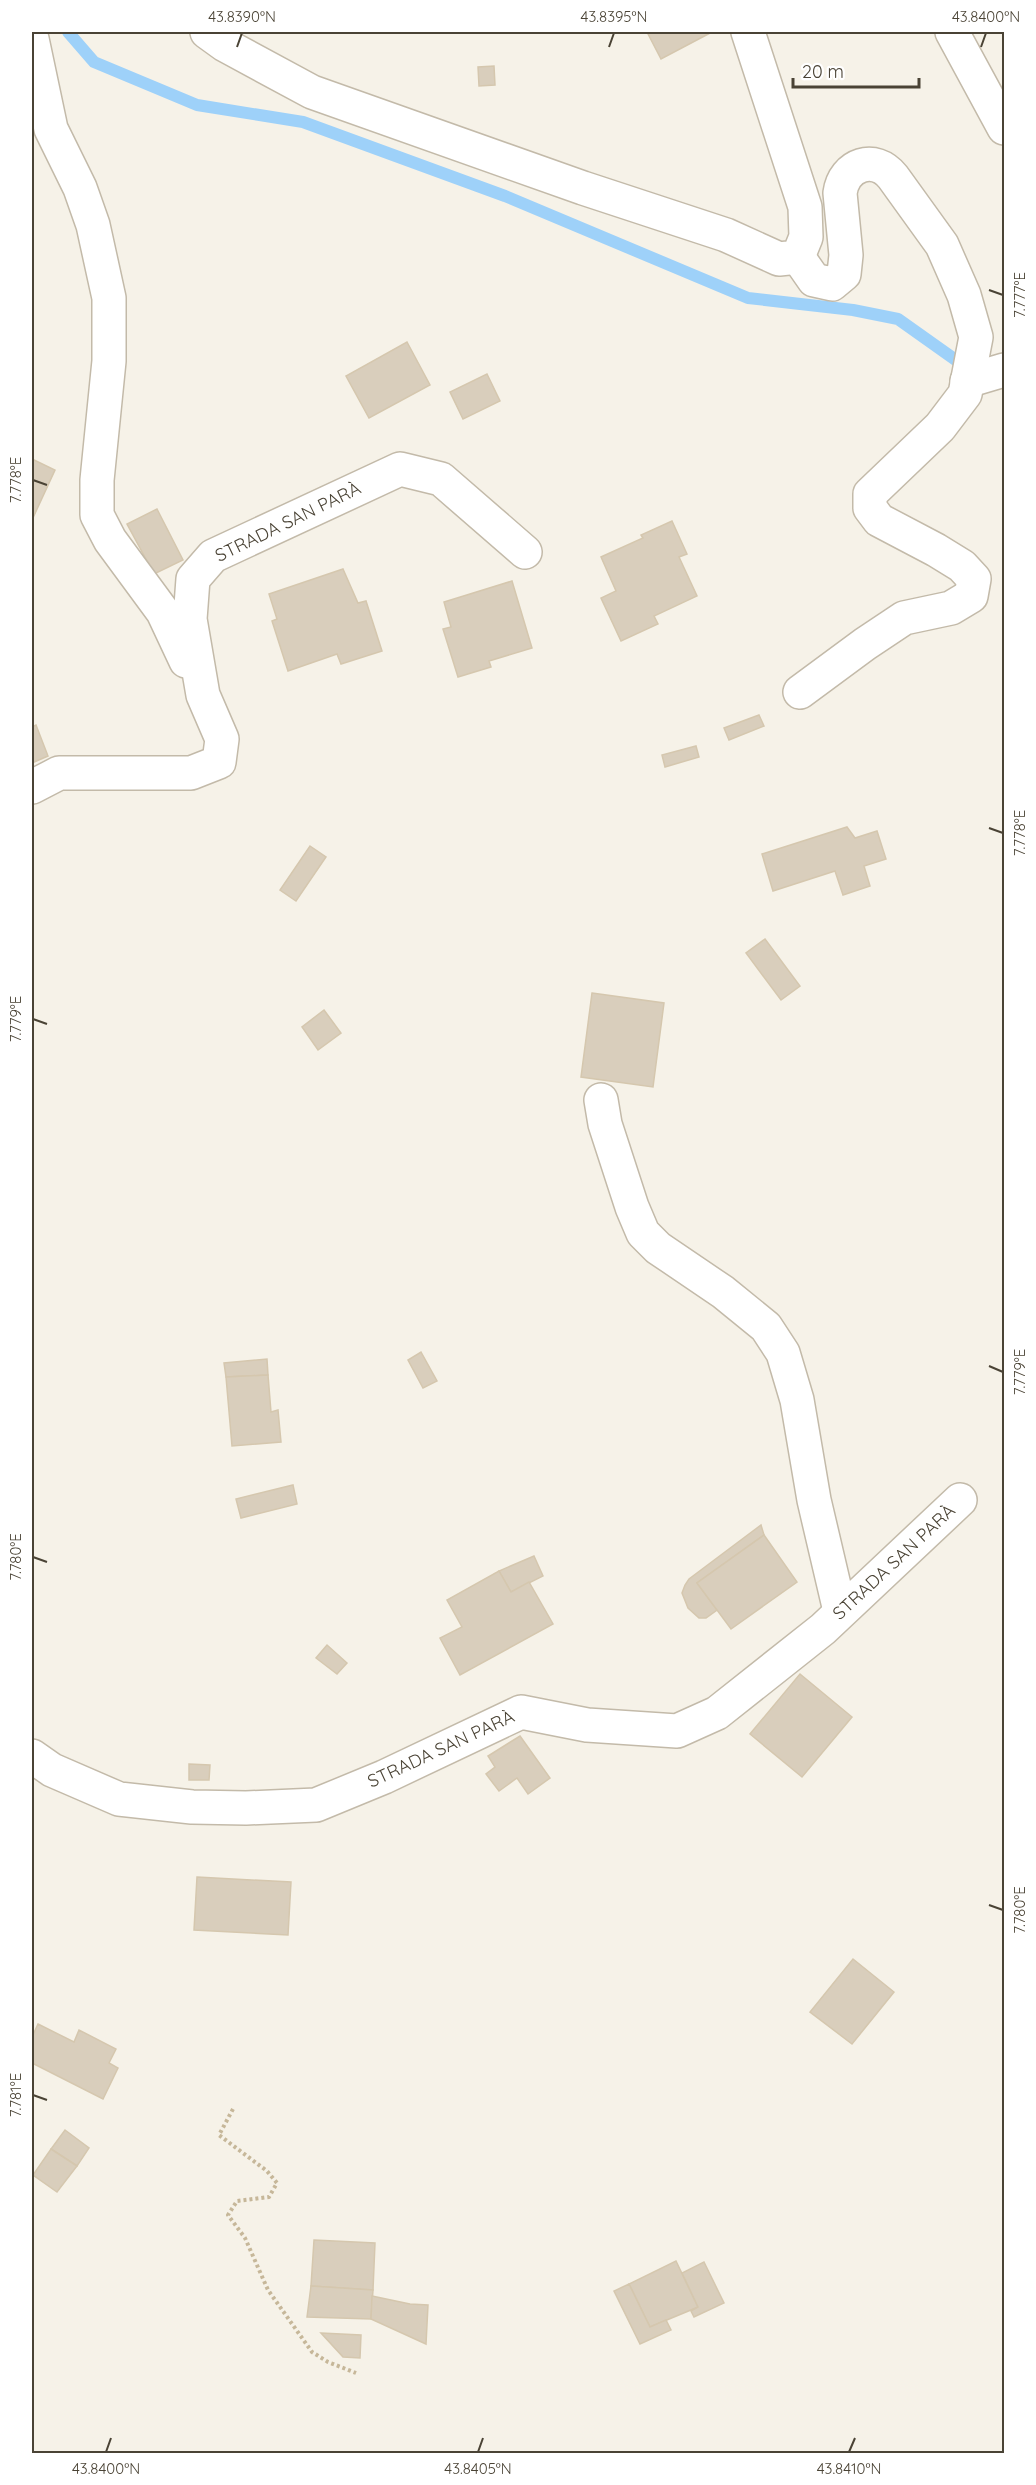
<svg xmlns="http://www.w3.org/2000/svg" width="1036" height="2485" viewBox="0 0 1036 2485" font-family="Quicksand,sans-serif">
<rect width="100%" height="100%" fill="#f6f2e8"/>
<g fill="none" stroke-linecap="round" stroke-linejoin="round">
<path stroke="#9ed1f9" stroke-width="12" d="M68 32 94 62 197 105 303 122 505 196 748 298 853 310 898 319 967 368"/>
</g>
<g fill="#d9cebc" stroke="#d5c7ae" stroke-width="1.5">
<path d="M647 32H712L661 59Z"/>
<path d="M494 66 495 85 479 86 478 67Z"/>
<path d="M407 342 430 385 369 418 346 376Z"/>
<path d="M487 374 500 401 463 419 450 392Z"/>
<path d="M32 459 55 470 32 520Z"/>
<path d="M157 509 183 560 154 574 127 524Z"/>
<path d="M672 521 687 554 679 557 697 596 654 616 658 624 621 641 601 598 616 591 601 557 643 538 641 535Z"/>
<path d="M343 569 358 603 366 601 382 651 341 664 337 654 288 671 272 621 277 619 269 594Z"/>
<path d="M512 581 532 648 489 661 491 667 458 677 443 629 451 627 444 602Z"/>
<path d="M759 715 764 726 729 740 724 728Z"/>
<path d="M36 725 48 756 32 763V727Z"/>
<path d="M696 746 699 757 665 767 662 755Z"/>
<path d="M847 827 855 838 877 831 886 859 864 866 870 886 843 895 835 871 773 891 762 854Z"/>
<path d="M310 846 326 857 296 901 280 890Z"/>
<path d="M765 939 800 986 781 1000 746 953Z"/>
<path d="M592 993 664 1003 653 1087 581 1077Z"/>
<path d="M324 1010 341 1033 318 1050 302 1027Z"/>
<path d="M421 1352 437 1381 423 1388 408 1360Z"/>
<path d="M267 1359 268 1375 226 1377 224 1363Z"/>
<path d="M268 1375 271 1412 278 1410 281 1442 232 1446 226 1377Z"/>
<path d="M293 1485 297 1504 241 1518 236 1499Z"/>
<path d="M761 1525 764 1535 697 1583 717 1610 706 1618H699L688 1608 682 1593 685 1585 689 1579Z"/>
<path d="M764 1535 797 1582 731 1629 697 1583Z"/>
<path d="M534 1556 543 1576 511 1592 499 1571Z"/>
<path d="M499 1571 511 1592 529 1582 553 1624 460 1675 440 1638 462 1627 447 1600Z"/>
<path d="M327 1645 347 1663 337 1674 316 1658Z"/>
<path d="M800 1674 852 1717 802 1777 750 1734Z"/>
<path d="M520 1736 550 1778 528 1794 517 1778 499 1791 486 1774 495 1767 488 1756Z"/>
<path d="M189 1764 210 1765 209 1780H189Z"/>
<path d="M197 1877 291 1882 288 1935 194 1930Z"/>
<path d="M853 1959 894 1992 852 2044 810 2012Z"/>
<path d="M38 2024 74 2042 79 2030 116 2049 109 2063 118 2068 103 2099 32 2063V2037Z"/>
<path d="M65 2130 89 2148 77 2166 51 2149Z"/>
<path d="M51 2149 77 2166 57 2192 33 2175Z"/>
<path d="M314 2240 375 2243 373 2290 311 2286Z"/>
<path d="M676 2261 698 2307 650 2327 629 2284Z"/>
<path d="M704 2262 724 2303 694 2317 691 2311 698 2307 682 2273Z"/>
<path d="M629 2284 650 2327 666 2320 671 2330 640 2344 614 2291Z"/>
<path d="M311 2286 373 2290 371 2319 307 2317Z"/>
<path d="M372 2296 410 2304 428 2305 426 2344 371 2319Z"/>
<path d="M321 2333 361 2335 360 2358 343 2357Z"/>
</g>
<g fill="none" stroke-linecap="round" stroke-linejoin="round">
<defs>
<g id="minor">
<path d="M207 32 225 45 312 92 583 188 726 235 779 259 798 257 806 237 805 207 748 32"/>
<path d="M952 32 1004 128"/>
<path d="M32 39 51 129 80 188 93 225 109 298V361L97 480V515L110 540 163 612 186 661"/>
<path d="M798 257 814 280 832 284 844 274 846 255 840 193C844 164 875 154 893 177L942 245 964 295 976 337 965 394 940 427 870 494V508L879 520 936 550 962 566 974 579 971 596 951 608 904 618 865 644 800 692"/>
<path d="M967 381 1004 370"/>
<path d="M32 787 59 773H191L219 762 222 739 203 695 190 619 193 579 213 556 400 469 441 479 525 552"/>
<path d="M601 1100 605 1124 632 1207 643 1233 658 1248 723 1292 766 1327 783 1353 797 1400 814 1500 840 1611"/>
<path d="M32 1756 52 1770 119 1799 192 1807 246 1808 316 1805 384 1777 521 1712 587 1725 677 1731 717 1713 823 1629 960 1500"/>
</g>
</defs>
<use href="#minor" stroke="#c3baa9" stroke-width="36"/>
<path stroke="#c6b799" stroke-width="4" stroke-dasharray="3 3" stroke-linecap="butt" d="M233 2109 219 2135 267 2171 277 2183 269 2197 237 2201 228 2215 245 2238 268 2290 312 2352 328 2362 356 2373"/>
<use href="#minor" stroke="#fff" stroke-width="33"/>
</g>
<path fill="none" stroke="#4a4335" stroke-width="2" d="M237 47 242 33M609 47 614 33M981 47 986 33M989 290 1003 295M33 480 47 485M989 828 1003 833M33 1019 47 1024M989 1366 1003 1372M33 1557 47 1562M989 1905 1003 1910M33 2095 47 2100M106 2452 111 2438M478 2452 483 2438M849 2452 855 2438"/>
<g text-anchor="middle" stroke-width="4.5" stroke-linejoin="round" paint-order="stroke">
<g font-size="18" fill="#4a4335" stroke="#fff">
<text transform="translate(288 522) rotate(-26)" y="6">STRADA SAN PARÀ</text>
<text transform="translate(894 1562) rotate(-43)" y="6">STRADA SAN PARÀ</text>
<text transform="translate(441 1749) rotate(-25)" y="6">STRADA SAN PARÀ</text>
</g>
</g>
<rect width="1036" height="2485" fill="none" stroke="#ffffff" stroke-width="66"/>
<path d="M793 78v9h126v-9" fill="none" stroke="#4a4335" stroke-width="3"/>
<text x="802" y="78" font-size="18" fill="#4a4335" stroke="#ffffff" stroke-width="4.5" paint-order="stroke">20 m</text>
<rect x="33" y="33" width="970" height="2419" fill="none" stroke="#4a4335" stroke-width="2"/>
<g font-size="15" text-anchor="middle" fill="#4a4335">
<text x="242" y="22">43.8390°N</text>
<text x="614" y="22">43.8395°N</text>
<text x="986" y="22">43.8400°N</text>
<text transform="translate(1020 295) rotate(-90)" y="5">7.777°E</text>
<text transform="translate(16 480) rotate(-90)" y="5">7.778°E</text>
<text transform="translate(1020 833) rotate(-90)" y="5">7.778°E</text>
<text transform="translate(16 1019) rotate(-90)" y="5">7.779°E</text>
<text transform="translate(1020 1372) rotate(-90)" y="5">7.779°E</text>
<text transform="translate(16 1557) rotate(-90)" y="5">7.780°E</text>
<text transform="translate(1020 1910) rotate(-90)" y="5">7.780°E</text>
<text transform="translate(16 2095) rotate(-90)" y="5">7.781°E</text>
<text x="106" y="2474">43.8400°N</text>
<text x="478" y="2474">43.8405°N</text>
<text x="849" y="2474">43.8410°N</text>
</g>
</svg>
